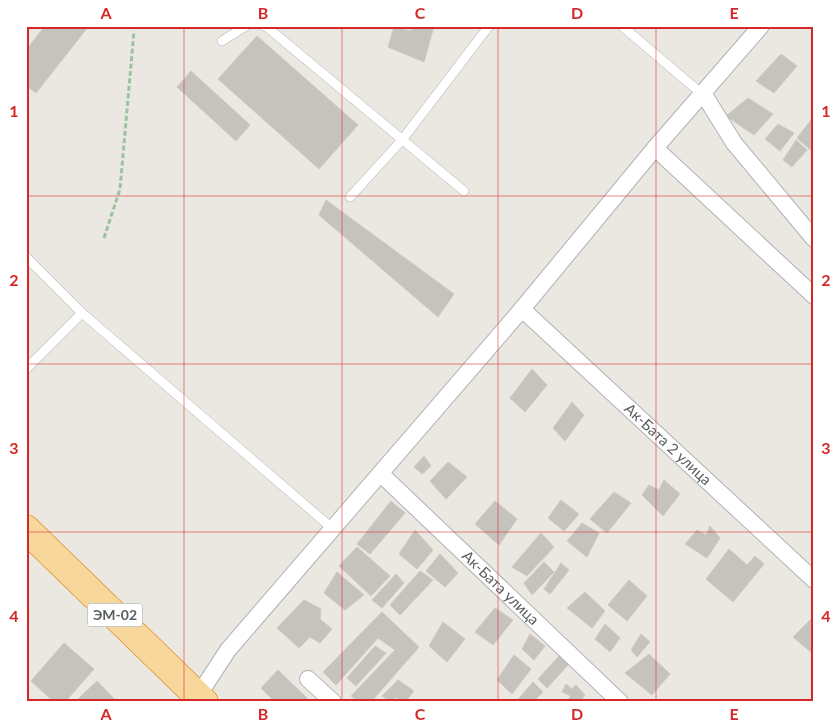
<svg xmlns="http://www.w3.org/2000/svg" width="840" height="728" viewBox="0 0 840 728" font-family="Lato,sans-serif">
<rect width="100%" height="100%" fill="#ebe8e1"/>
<g fill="#c6c3be" stroke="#cfc8c0">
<path d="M45 26 88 27 36 93 26 85V50Z"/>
<path d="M413 26H434L424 62 388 47 394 27 411 31Z"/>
<path d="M257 36 358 125 319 169 218 79Z"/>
<path d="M781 54 797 66 774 93 756 81Z"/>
<path d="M191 71 250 125 236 141 177 87Z"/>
<path d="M748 98 773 114 754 135 726 116Z"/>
<path d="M814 116V153L797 138Z"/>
<path d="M778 124 794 133 780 151 765 139Z"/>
<path d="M796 140 807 150 792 167 783 160Z"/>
<path d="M326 200 454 294 438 317 319 215Z"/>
<path d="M532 369 547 385 525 412 510 398Z"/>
<path d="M572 402 584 415 565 441 553 428Z"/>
<path d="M424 456 431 466 422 474 414 467Z"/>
<path d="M448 462 467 477 446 499 430 481Z"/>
<path d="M664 480 680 494 663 516 642 495 649 485 659 490Z"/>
<path d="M614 492 631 503 607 533 590 519Z"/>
<path d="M561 500 579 514 564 531 548 518Z"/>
<path d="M391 501 405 513 370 554 357 544Z"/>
<path d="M495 501 517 519 499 545 475 524Z"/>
<path d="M582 523 599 533 587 557 567 541Z"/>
<path d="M710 526 720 538 707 558 685 544 697 530 706 535Z"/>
<path d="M415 530 433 550 417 569 399 554Z"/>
<path d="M541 533 554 547 527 576 512 567Z"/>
<path d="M357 547 390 576 371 596 339 566Z"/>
<path d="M729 549 747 565 755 556 764 564 733 602 706 579Z"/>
<path d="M440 554 458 573 445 587 426 571Z"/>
<path d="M544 562 554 572 532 595 524 583Z"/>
<path d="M561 563 569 570 550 594 544 589Z"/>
<path d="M420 571 433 580 400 615 390 605Z"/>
<path d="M337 572 364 595 345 610 324 593Z"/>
<path d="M396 574 404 583 382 608 372 600Z"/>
<path d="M629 580 647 596 627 621 608 605Z"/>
<path d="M585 592 605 611 592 628 567 608Z"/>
<path d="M304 600 321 609 320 619 332 629 320 643 310 637 299 648 277 628Z"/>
<path d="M495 608 513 620 493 645 475 632Z"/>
<path d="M382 612 419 647 371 702H358L351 696 395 650 378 638 336 685 323 672Z"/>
<path d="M813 617 814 651 812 653 793 637Z"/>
<path d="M443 622 465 639 447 662 429 646Z"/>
<path d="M605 624 620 638 610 652 595 639Z"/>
<path d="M530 634 545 646 534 660 522 649Z"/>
<path d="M641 634 650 642 637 657 631 650Z"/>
<path d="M64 643 94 669 65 702H54L31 681Z"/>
<path d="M375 646 386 653 356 686 347 678Z"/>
<path d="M649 654 670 674 652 695 625 673Z"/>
<path d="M514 655 531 669 512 694 497 680Z"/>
<path d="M559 656 568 665 547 688 538 679Z"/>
<path d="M278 670 311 702H275L261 688Z"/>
<path d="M398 680 414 691 405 702H400L396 697 390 701 382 696Z"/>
<path d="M97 681 117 702H80L78 699Z"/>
<path d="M533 682 543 692 533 702H516Z"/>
<path d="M566 684 572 689 576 685 585 695 580 702H566L571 696 562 692Z"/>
</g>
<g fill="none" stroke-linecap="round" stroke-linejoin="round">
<defs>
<g id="service">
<path d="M264 26 267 27 464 191"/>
<path d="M622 26 702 94"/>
<path d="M222 41 246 26"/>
<path d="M350 197 402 140 489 26"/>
<path d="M26 257 82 313 26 369"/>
<path d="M82 313 333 529"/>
</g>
<g id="minor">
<path d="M703 93 734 143 814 239"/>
<path d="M655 148 814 296"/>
<path id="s1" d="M522 309 814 580"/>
<path id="s2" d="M381 474 620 702"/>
<path d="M308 679 333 702"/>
<path d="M198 696 228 650 522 309 655 148 761 26"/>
</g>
<path id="trunk" d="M26 529 204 702"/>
</defs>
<use href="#service" stroke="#afb2b6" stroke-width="10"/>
<use href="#minor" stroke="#afb2b6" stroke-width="18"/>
<use href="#trunk" stroke="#dc8110" stroke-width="29"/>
<path stroke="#9ac4a0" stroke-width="3" stroke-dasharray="5 2.5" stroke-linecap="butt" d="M104 238 120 189 134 31"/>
<use href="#service" stroke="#fff" stroke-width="9"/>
<use href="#minor" stroke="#fff" stroke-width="16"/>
<use href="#trunk" stroke="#f7d79b" stroke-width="28"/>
</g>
<path fill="none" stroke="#d62828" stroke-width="1" stroke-opacity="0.55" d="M184 26V702M342 26V702M498 26V702M656 26V702M26 196H814M26 364H814M26 532H814"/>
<g text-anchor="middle" stroke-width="5" stroke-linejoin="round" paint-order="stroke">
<rect fill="#fff" stroke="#8b8e90" stroke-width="1" x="87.5" y="603.5" width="55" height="23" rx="4"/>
<g font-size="14" font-weight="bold" fill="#595e61">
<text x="115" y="620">ЭМ-02</text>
</g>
<g font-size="15" fill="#595e61" stroke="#fff">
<text dy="5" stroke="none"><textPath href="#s1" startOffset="199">Ак-Бата 2 улица</textPath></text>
<text dy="5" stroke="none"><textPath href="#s2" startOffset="165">Ак-Бата улица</textPath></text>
</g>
</g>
<rect width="840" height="728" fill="none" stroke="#ffffff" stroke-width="55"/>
<rect x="28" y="28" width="784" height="672" fill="none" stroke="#d62828" stroke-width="2"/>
<g font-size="16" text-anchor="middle" font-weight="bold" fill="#d62828">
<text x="106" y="19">A</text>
<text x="263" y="19">B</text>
<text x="420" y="19">C</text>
<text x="577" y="19">D</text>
<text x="734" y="19">E</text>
<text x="14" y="117">1</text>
<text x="826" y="117">1</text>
<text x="14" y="286">2</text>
<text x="826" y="286">2</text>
<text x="14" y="454">3</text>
<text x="826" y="454">3</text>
<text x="14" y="622">4</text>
<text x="826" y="622">4</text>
<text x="106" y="720">A</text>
<text x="263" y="720">B</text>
<text x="420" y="720">C</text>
<text x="577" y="720">D</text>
<text x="734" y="720">E</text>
</g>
</svg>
